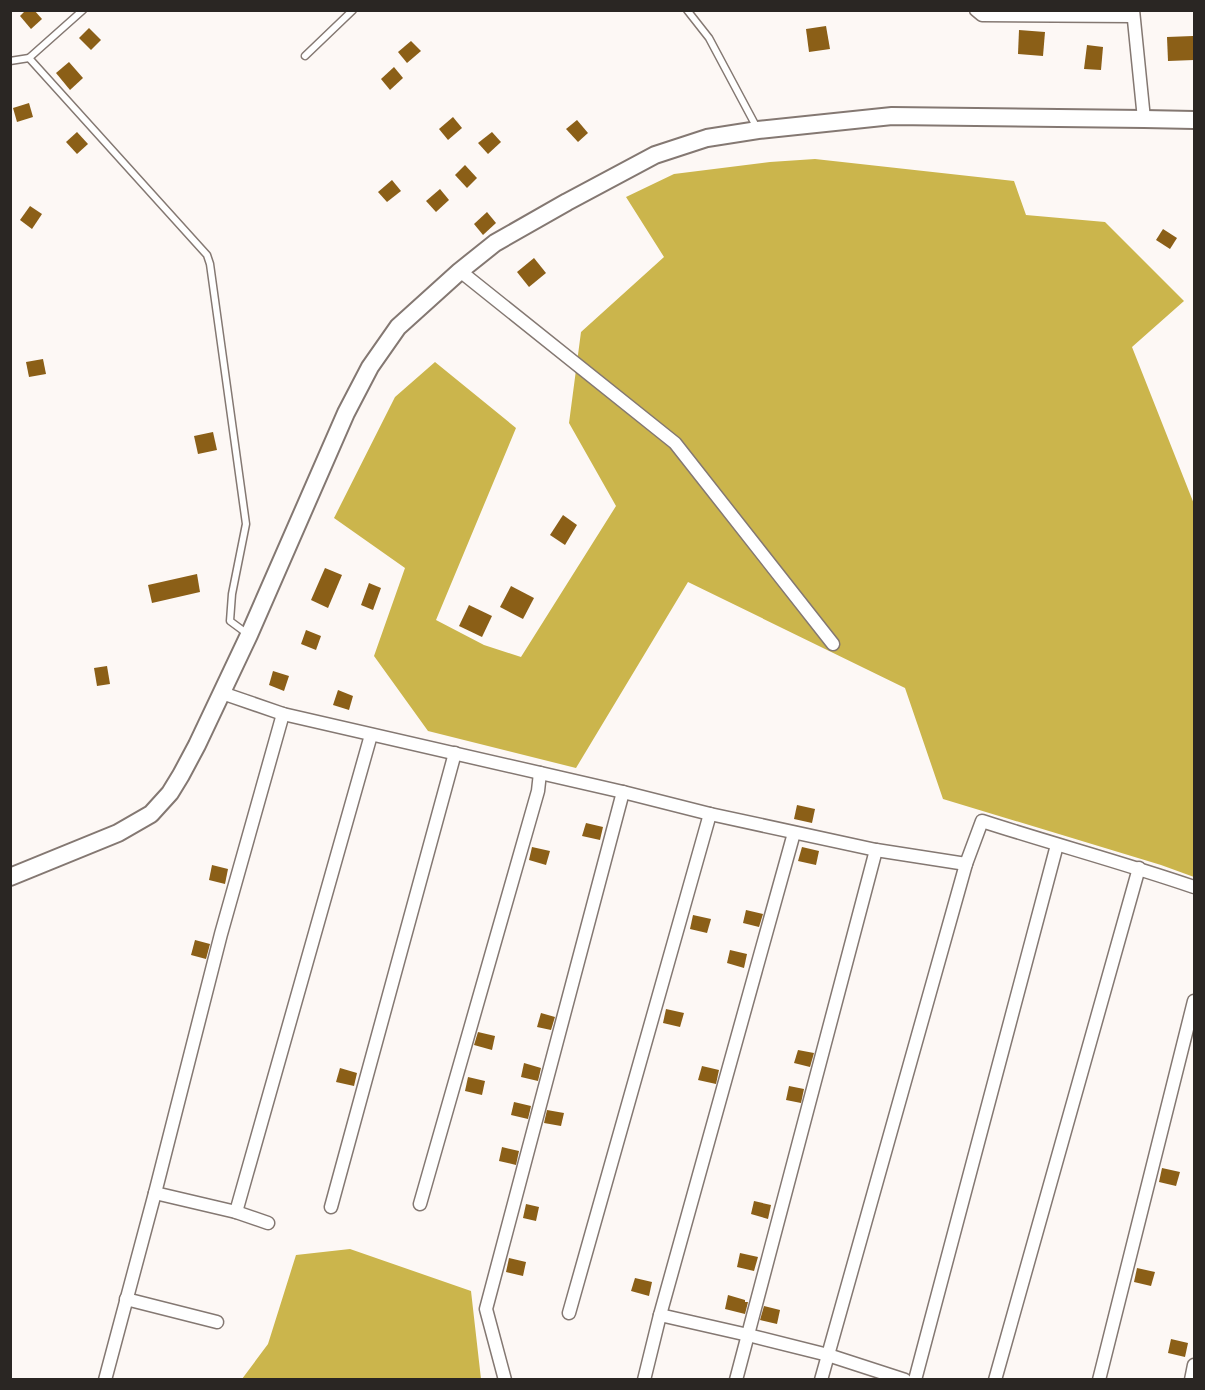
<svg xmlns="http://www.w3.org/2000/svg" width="1205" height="1390" viewBox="0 0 1205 1390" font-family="Georgia,serif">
<rect width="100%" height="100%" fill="#fdf8f5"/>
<g fill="#cbb54c">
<path d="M815 159 1014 181 1026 215 1105 222 1184 301 1132 347 1194 504V877L1161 865 943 799 905 688 688 582 576 768 428 731 374 656 405 568 334 518 395 397 435 362 516 428 436 620 484 645 521 657 616 506 569 423 581 332 664 257 626 197 674 174 770 162Z"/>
<path d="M350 1249 471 1291 481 1379H242L268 1344 296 1255Z"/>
</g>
<g fill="#8b5f17">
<path d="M26 10H34L42 19 31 29 20 16Z"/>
<path d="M826 26 830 49 809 52 806 29Z"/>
<path d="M89 28 101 40 91 50 79 38Z"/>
<path d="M1019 30 1045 32 1043 56 1018 54Z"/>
<path d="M1193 36 1194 60 1168 61 1167 37Z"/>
<path d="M411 41 421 51 407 63 398 52Z"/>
<path d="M1087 45 1103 47 1101 70 1084 69Z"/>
<path d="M69 62 83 78 70 90 56 73Z"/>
<path d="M394 67 403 78 390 90 381 79Z"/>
<path d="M29 103 33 117 17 122 13 108Z"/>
<path d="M453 117 462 128 448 140 439 129Z"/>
<path d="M577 120 588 133 578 142 566 129Z"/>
<path d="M77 132 88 144 77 154 66 142Z"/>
<path d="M492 132 501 142 488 154 478 143Z"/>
<path d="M465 165 477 178 467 188 455 175Z"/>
<path d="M392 180 401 191 387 202 378 192Z"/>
<path d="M440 189 449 200 436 212 426 201Z"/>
<path d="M30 206 42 214 32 229 20 220Z"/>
<path d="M487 212 496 223 483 235 474 224Z"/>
<path d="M1163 229 1177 238 1170 249 1156 240Z"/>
<path d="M534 258 546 273 529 287 517 272Z"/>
<path d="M43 359 46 374 29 377 26 362Z"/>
<path d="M213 432 217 450 198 454 194 436Z"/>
<path d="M563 515 577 525 565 545 550 535Z"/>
<path d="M325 568 342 575 328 608 311 600Z"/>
<path d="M197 574 200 592 152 603 148 585Z"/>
<path d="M369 583 381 588 373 610 361 605Z"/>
<path d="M511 586 534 598 523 619 500 607Z"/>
<path d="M469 605 492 616 482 637 459 626Z"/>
<path d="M306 630 321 636 316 650 301 644Z"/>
<path d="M107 666 110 684 97 686 94 668Z"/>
<path d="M273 671 289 676 284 691 269 685Z"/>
<path d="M338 690 353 696 349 710 333 705Z"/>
<path d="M797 805 815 809 812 823 794 819Z"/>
<path d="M586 823 603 827 600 840 582 836Z"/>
<path d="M532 847 550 851 546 865 529 860Z"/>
<path d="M802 847 819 851 816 865 798 861Z"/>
<path d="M212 865 228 869 225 884 209 880Z"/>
<path d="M746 910 763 914 759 927 743 923Z"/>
<path d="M693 915 711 919 707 933 690 929Z"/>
<path d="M195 940 210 944 206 959 191 955Z"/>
<path d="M730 950 747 954 744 968 727 963Z"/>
<path d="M666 1009 684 1013 680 1027 663 1023Z"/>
<path d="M541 1013 555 1017 551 1030 537 1027Z"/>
<path d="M478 1032 495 1036 492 1050 474 1045Z"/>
<path d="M798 1050 814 1053 810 1067 794 1063Z"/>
<path d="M524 1063 541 1068 538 1081 521 1077Z"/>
<path d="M702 1066 719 1070 716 1084 698 1080Z"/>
<path d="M340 1068 357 1073 354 1086 336 1082Z"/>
<path d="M468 1077 485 1081 482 1095 465 1091Z"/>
<path d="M789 1086 804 1089 801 1103 786 1100Z"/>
<path d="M514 1102 531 1106 528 1119 511 1115Z"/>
<path d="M547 1110 564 1113 561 1126 544 1123Z"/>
<path d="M502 1147 519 1151 516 1165 499 1161Z"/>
<path d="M1162 1168 1180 1172 1176 1186 1159 1182Z"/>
<path d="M754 1201 771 1205 768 1219 751 1214Z"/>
<path d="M526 1204 539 1207 536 1221 523 1218Z"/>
<path d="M740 1253 758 1257 754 1271 737 1267Z"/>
<path d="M509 1258 526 1262 523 1276 506 1272Z"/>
<path d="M1137 1268 1155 1272 1151 1286 1134 1282Z"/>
<path d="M635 1278 652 1282 649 1296 631 1291Z"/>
<path d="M728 1295 745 1300V1302H748L745 1314 725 1309Z"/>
<path d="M764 1306 780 1310 777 1324 760 1320Z"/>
<path d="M1171 1339 1188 1343 1185 1357 1168 1353Z"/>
</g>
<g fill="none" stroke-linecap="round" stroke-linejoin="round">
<defs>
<g id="lane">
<path d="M687 10 709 38 757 128"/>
<path d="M305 56 353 10"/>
<path d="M29 58 207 255 210 264 246 524 232 594 230 621 249 635"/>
<path d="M10 61 29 58 83 10"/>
</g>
<g id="street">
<path d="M976 10 982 15 1133 16"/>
<path d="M1133 10 1144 119"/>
<path d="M460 271 675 443 833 644"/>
<path d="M222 693 283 714 623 792 710 814 876 850 966 864"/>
<path d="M155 1193 236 1212 268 1223"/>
<path d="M420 1204 538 791 540 773"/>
<path d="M331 1207 455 753"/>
<path d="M236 1212 371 735"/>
<path d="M126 1299 217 1322"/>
<path d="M569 1313 710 814"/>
<path d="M660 1315 748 1335 828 1355 905 1380"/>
<path d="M105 1380 155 1193 221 934 283 714"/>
<path d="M505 1380 486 1309 623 792"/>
<path d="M644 1380 660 1315 794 833"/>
<path d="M736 1380 876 850"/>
<path d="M821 1380 966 864 982 821C1053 844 1124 863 1194 887"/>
<path d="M915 1380 1057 845"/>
<path d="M995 1380 1139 868"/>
<path d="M1099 1380 1194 1001"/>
<path d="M1191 1380 1194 1365"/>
</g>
<path id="secondary" d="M10 877 118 833 151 814 170 793 181 775 197 745 249 635 346 413 370 367 398 327 460 271 495 243 567 202 655 155 707 138 758 130 892 116 1144 119 1194 120"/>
</defs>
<use href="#lane" stroke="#847872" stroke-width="9"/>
<use href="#street" stroke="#847872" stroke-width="15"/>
<use href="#secondary" stroke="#847872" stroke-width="20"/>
<use href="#lane" stroke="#fff" stroke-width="6"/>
<use href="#street" stroke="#fff" stroke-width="12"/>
<use href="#secondary" stroke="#fff" stroke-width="16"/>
</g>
<rect width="1205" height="1390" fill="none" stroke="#2a2623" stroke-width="24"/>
</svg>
